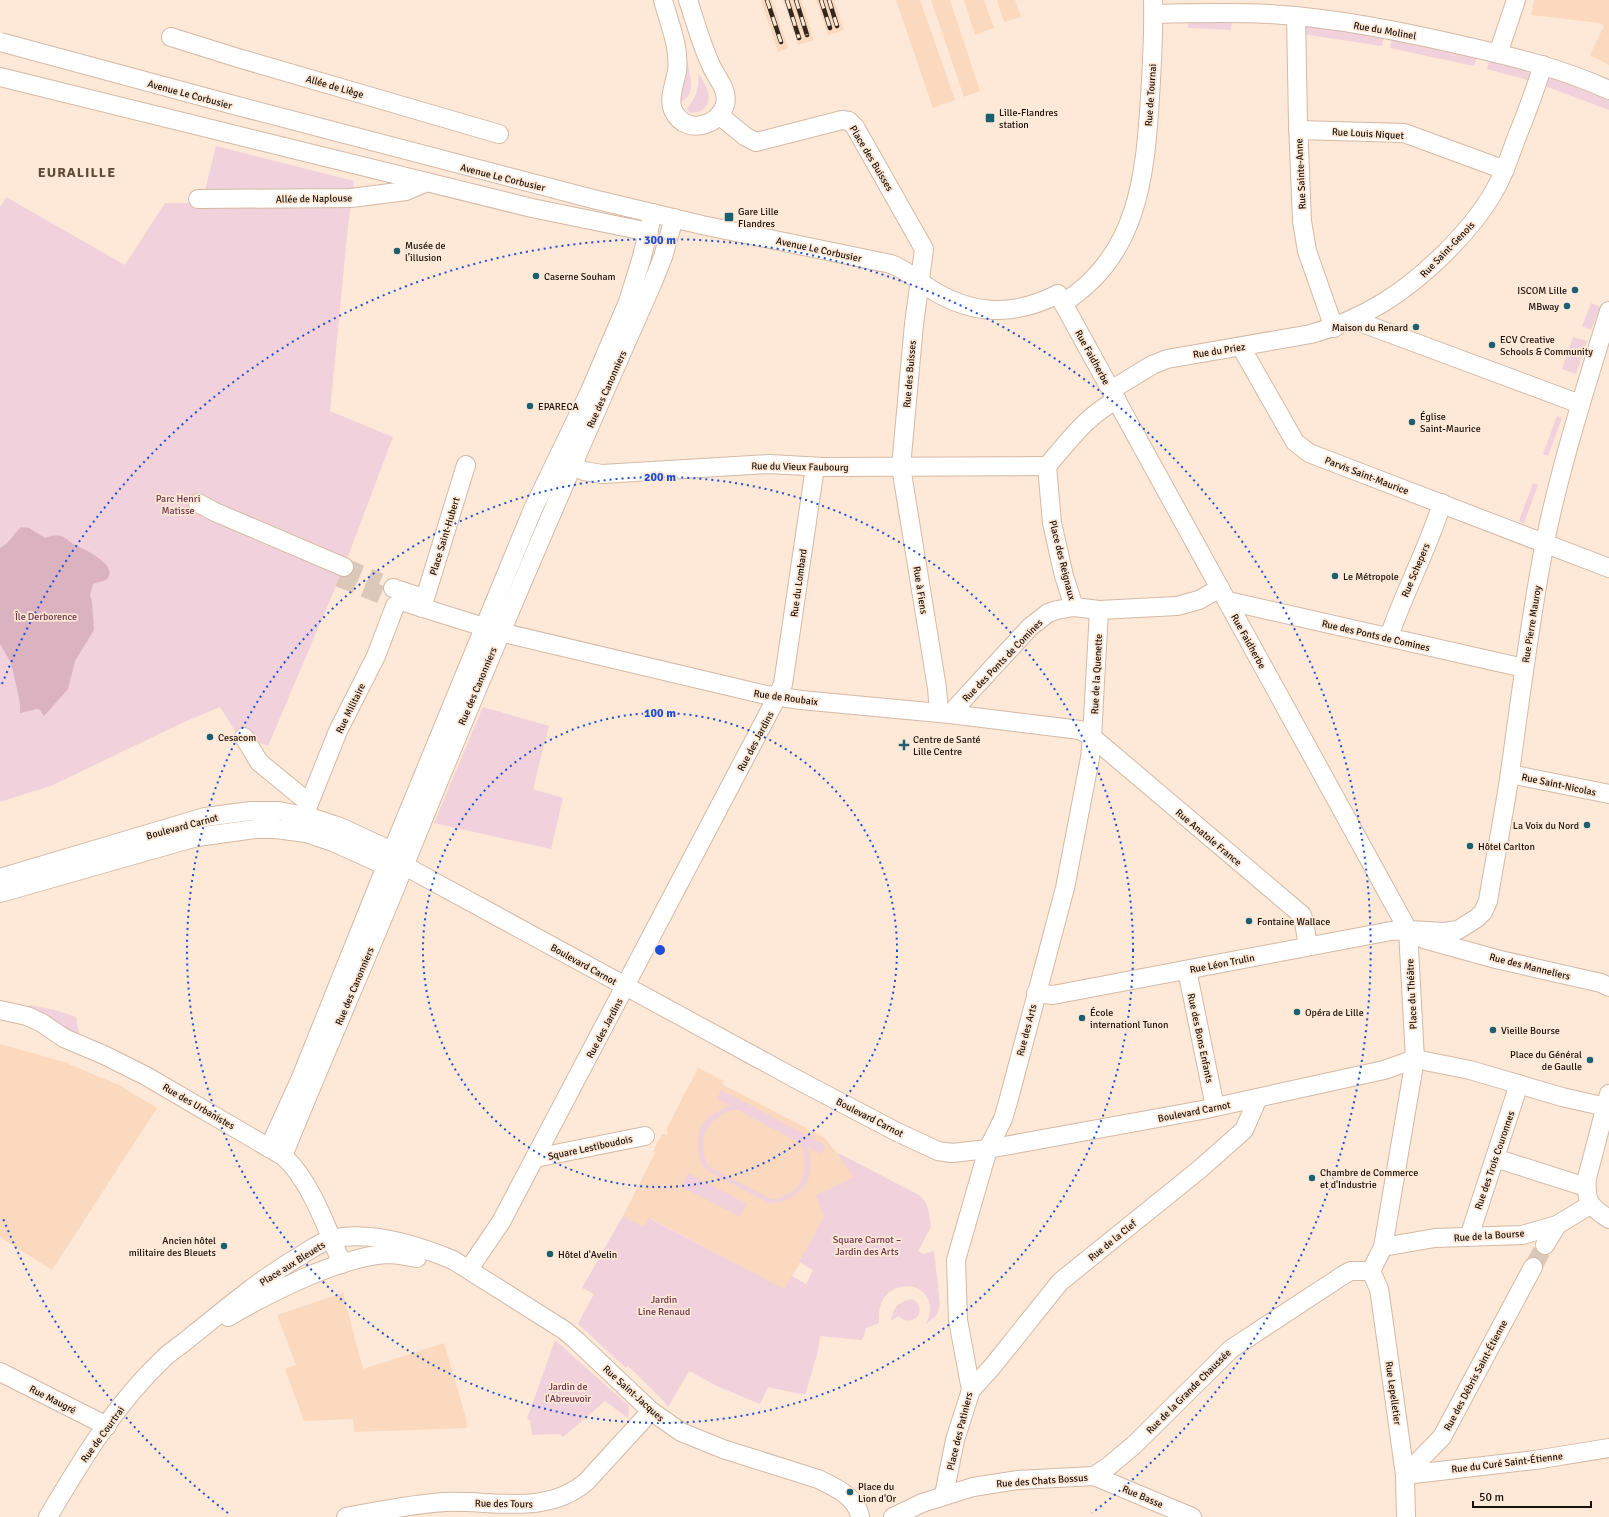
<svg xmlns="http://www.w3.org/2000/svg" width="1609" height="1517" viewBox="0 0 1609 1517" font-family="Signika,sans-serif">
<rect width="100%" height="100%" fill="#fee8d7"/>
<g fill="#fbd9be">
<path d="M761 0H772L788 48 778 52Z"/>
<path d="M783 0H801L814 40 798 45Z"/>
<path d="M816 0H834L844 30 828 35Z"/>
<path d="M896 0H920L955 100 933 108Z"/>
<path d="M931 0H950L980 91 964 97Z"/>
<path d="M964 0H984L994 28 975 35Z"/>
<path d="M997 0H1015L1021 17 1004 22Z"/>
<path d="M1534 0H1609V65L1590 55 1604 26 1600 23 1531 15Z"/>
<path d="M0 1044 64 1062 119 1085 157 1108 52 1270 0 1237Z"/>
<path d="M698 1068 724 1081 722 1084 825 1138 855 1177 824 1217 785 1290 650 1218 645 1228 623 1216 655 1153 653 1151 662 1134 667 1135 668 1132 666 1130Z"/>
<path d="M343 1293 363 1369 444 1343 466 1418 467 1428 354 1432 353 1419 304 1421 285 1369 296 1365 277 1315Z"/>
</g>
<g fill="#f1d1db" fill-rule="evenodd">
<path d="M1232 20 1231 30 1189 28 1187 27 1189 23Z"/>
<path d="M1303 24 1384 36 1382 46 1302 34Z"/>
<path d="M1392 37 1477 56 1474 66 1390 48Z"/>
<path d="M686 58C689 71 698 94 681 102L679 101 686 71Z"/>
<path d="M1490 59 1530 70 1528 80 1487 69Z"/>
<path d="M698 73C709 87 718 112 690 113L687 109C697 95 699 91 698 73Z"/>
<path d="M1551 77 1609 100V110L1542 85 1543 80Z"/>
<path d="M216 146 354 181 348 226 330 411 393 437 344 567 268 746 237 734 220 707 182 723 53 785 0 802V207L6 197 125 265 165 203H202Z"/>
<path d="M1591 303 1600 307 1591 330 1582 326Z"/>
<path d="M1573 337 1587 341 1576 374 1562 369Z"/>
<path d="M1557 416 1562 418 1548 456 1543 454Z"/>
<path d="M1533 483 1538 485 1524 523 1519 521Z"/>
<path d="M483 707 549 726 533 789 563 798 551 849 434 823Z"/>
<path d="M29 1005 55 1010 76 1017 80 1038 30 1010Z"/>
<path d="M721 1090 826 1145 821 1154 808 1147C810 1157 812 1167 809 1178 804 1192 784 1205 769 1203L706 1170C696 1159 695 1134 704 1122 711 1114 721 1109 730 1106L717 1098ZM732 1110H738L800 1143C811 1169 803 1196 771 1199L708 1166C696 1140 706 1120 732 1110Z"/>
<path d="M836 1152 919 1195 925 1201 928 1208 931 1227 918 1251 923 1254 934 1251 940 1305 936 1316 926 1324C948 1279 874 1269 879 1323L866 1328 863 1339 861 1340 820 1336 818 1351 805 1395 768 1387 760 1404 719 1387 689 1371 668 1407 664 1401 628 1366 626 1368 578 1324 594 1294 582 1288 623 1216 644 1227 649 1218 784 1289 792 1276 806 1284 813 1270 799 1262 824 1217 816 1195 854 1177Z"/>
<path d="M688 1173 747 1204 740 1217 682 1187Z"/>
<path d="M913 1299C929 1311 913 1329 898 1316L891 1321C894 1306 898 1302 913 1299Z"/>
<path d="M555 1340 629 1406 628 1418 605 1401 563 1437 560 1434 532 1435 530 1420 527 1419Z"/>
</g>
<path fill="#dbb2bf" d="M21 527 29 528 45 538C50 536 54 535 60 536 65 537 69 541 73 544 82 548 118 564 108 578 105 582 97 582 93 584L90 595 92 602 94 630 75 661 68 689 44 716 40 710 37 709 20 713V703L13 671 10 661 0 644V548C11 542 13 534 21 527Z"/>
<g fill="none" stroke-linecap="round" stroke-linejoin="round">
<g stroke="#dcc8b8" stroke-width="18" stroke-dasharray="18 9" stroke-linecap="butt">
<path d="M344 567 380 582"/>
<path d="M339 578 389 598"/>
<path d="M1533 1267 1545 1245"/>
</g>
<defs>
<g id="minor">
<path d="M663 0C669 23 680 47 677 71 675 83 668 99 673 110 687 141 732 121 725 93 723 83 714 74 710 63 701 43 695 21 688 0"/>
<path d="M1154 14C1192 13 1230 12 1269 14 1335 18 1400 31 1465 46 1514 57 1563 69 1609 90"/>
<path d="M1296 16 1298 122 1302 221 1307 251 1334 328"/>
<path d="M171 37 238 58 499 134"/>
<path d="M1498 54 1516 0"/>
<path d="M0 77 532 208 649 232"/>
<path d="M230 104 593 199 702 225 891 264C907 270 918 281 932 290 975 316 1015 316 1058 294L1408 930 1424 939 1496 959 1601 983 1609 987"/>
<path d="M719 115 746 137 756 142 842 120 849 121 855 127 924 249 914 324 901 467 937 688 939 713"/>
<path d="M1298 130 1404 133 1505 170"/>
<path d="M198 199 351 198 406 191 427 182"/>
<path d="M1063 303C1138 256 1145 177 1150 97 1152 65 1154 33 1153 0"/>
<path d="M1354 320 1580 404"/>
<path d="M1241 347 1295 442 1309 453 1609 568"/>
<path d="M1111 390 1152 365 1167 359 1311 334C1365 319 1405 292 1444 254 1466 232 1486 209 1499 182 1506 168 1511 153 1516 139 1526 115 1535 90 1543 65"/>
<path d="M561 461 584 471 602 474 770 464 823 467 1047 466"/>
<path d="M1047 466 1052 523 1064 576 1074 607"/>
<path d="M1047 466C1069 441 1087 415 1117 400"/>
<path d="M198 503 215 512 344 567"/>
<path d="M393 588 420 597"/>
<path d="M1228 601 1524 668"/>
<path d="M422 608 466 465"/>
<path d="M1389 637C1404 592 1428 549 1442 503"/>
<path d="M950 714 1030 627 1048 613 1057 610 1074 607 1099 610 1177 606 1199 600 1220 588"/>
<path d="M244 737 259 762 309 803"/>
<path d="M1510 774 1609 794"/>
<path d="M304 816 338 731 376 656 395 606 399 603 404 602 500 632 766 695 801 700 950 714 1080 730 1092 737 1302 915 1304 922 1308 946"/>
<path d="M0 878 205 817 251 811H279L313 818 340 827 392 851 398 854 400 859"/>
<path d="M0 893 197 837 256 829H276L306 833 333 842 386 866 403 865 798 1080 897 1132 938 1151 952 1153 988 1149 1202 1110 1384 1070 1415 1059 1470 1070 1562 1097 1606 1107"/>
<path d="M1187 970 1215 1107"/>
<path d="M1036 993 1053 995 1391 931 1408 930 1445 932 1458 930 1477 918 1483 912 1488 901C1495 858 1504 815 1510 772 1521 695 1530 618 1545 542 1561 463 1586 387 1609 311"/>
<path d="M0 1010 27 1016 42 1023 64 1038 104 1055 146 1076 283 1156C310 1179 328 1231 342 1264"/>
<path d="M1609 1094 1587 1178C1585 1201 1590 1207 1609 1219"/>
<path d="M269 1148 300 1080 386 866 533 509 590 391 628 302 641 260 653 213"/>
<path d="M283 1156C318 1069 356 983 392 896 475 690 563 485 653 282L663 257 674 218"/>
<path d="M535 1158 645 1136"/>
<path d="M1495 1158 1586 1187"/>
<path d="M1469 1237 1519 1084"/>
<path d="M1545 1245 1557 1225"/>
<path d="M1383 1247 1435 1238 1522 1235 1557 1225 1590 1205"/>
<path d="M469 1269 501 1222 777 697 783 684 815 467"/>
<path d="M1371 1271 1383 1247 1415 1059 1408 930"/>
<path d="M1371 1271 1379 1289 1380 1295 1405 1475 1406 1517"/>
<path d="M228 1317C269 1293 339 1257 387 1254 397 1254 407 1256 417 1258"/>
<path d="M0 1372 107 1426"/>
<path d="M971 1390 992 1367 1060 1282 1200 1169 1244 1130 1258 1098"/>
<path d="M1405 1475 1442 1437 1533 1267"/>
<path d="M1405 1475 1535 1460 1609 1448"/>
<path d="M1094 1476 1109 1466 1134 1445 1231 1349 1345 1274 1351 1271H1371"/>
<path d="M944 1495 955 1440 971 1390 958 1320 956 1260 988 1149 1003 1119 1008 1102 1065 888 1090 758 1092 737 1099 610"/>
<path d="M48 1517C81 1461 116 1403 164 1358 171 1351 180 1346 188 1339 209 1322 230 1305 252 1288 267 1277 283 1266 300 1256 310 1250 320 1242 332 1239 369 1230 419 1246 453 1260L564 1330 577 1341 651 1411 681 1432 723 1449 818 1479C835 1487 857 1497 860 1517"/>
<path d="M346 1517C379 1511 412 1504 445 1502 493 1500 546 1516 586 1482L651 1411"/>
<path d="M893 1517 922 1503 973 1487 1018 1480 1094 1476 1192 1517"/>
</g>
</defs>
<use href="#minor" stroke="#d4b9a5" stroke-width="20"/>
<use href="#minor" stroke="#fff" stroke-width="18"/>
<defs>
<g id="rail">
<path d="M767 0 781 42"/>
<path d="M787 0 799 38"/>
<path d="M796 0 807 35"/>
<path d="M821 0 830 28"/>
<path d="M829 0 837 26"/>
</g>
</defs>
<use href="#rail" stroke="#32281f" stroke-width="4.5"/>
<use href="#rail" stroke="#fee8d7" stroke-width="3" stroke-dasharray="9" stroke-linecap="butt"/>
<defs>
<path id="minor-bridge" d="M0 42 230 104"/>
</defs>
<use href="#minor-bridge" stroke="#d4b9a5" stroke-width="20" stroke-linecap="butt"/>
<use href="#minor-bridge" stroke="#fff" stroke-width="18"/>
</g>
<g fill="none" stroke="#1d4ed8" stroke-width="2" stroke-dasharray="2 4">
<circle cx="660" cy="950" r="237"/>
<circle cx="660" cy="950" r="473"/>
<path d="M228 1513A710 710 0 0 1 2 1216M2 684A710 710 0 1 1 1092 1513"/>
</g>
<g fill="#1a6071" stroke="#fee8d7" stroke-width="1.5">
<rect x="985" y="113" width="10" height="10" rx="2"/>
<rect x="724" y="212" width="10" height="10" rx="2"/>
<circle cx="397" cy="251" r="4"/>
<circle cx="536" cy="276" r="4"/>
<circle cx="1575" cy="290" r="4"/>
<circle cx="1567" cy="306" r="4"/>
<circle cx="1416" cy="327" r="4"/>
<circle cx="1492" cy="345" r="4"/>
<circle cx="530" cy="406" r="4"/>
<circle cx="1412" cy="422" r="4"/>
<circle cx="1335" cy="576" r="4"/>
<circle cx="210" cy="737" r="4"/>
<path d="M902 739h4v4h4v4h-4v4h-4v-4h-4v-4h4z"/>
<circle cx="1587" cy="825" r="4"/>
<circle cx="1470" cy="846" r="4"/>
<circle cx="1249" cy="921" r="4"/>
<circle cx="1297" cy="1012" r="4"/>
<circle cx="1082" cy="1018" r="4"/>
<circle cx="1493" cy="1030" r="4"/>
<circle cx="1590" cy="1060" r="4"/>
<circle cx="1312" cy="1178" r="4"/>
<circle cx="224" cy="1246" r="4"/>
<circle cx="550" cy="1254" r="4"/>
<circle cx="850" cy="1492" r="4"/>
</g>
<g text-anchor="middle" stroke-width="3.5" stroke-linejoin="round" paint-order="stroke">
<g font-size="10" fill="#1a1109" stroke="#fee8d7">
<text transform="translate(1385 30) rotate(10)" y="4">Rue du Molinel</text>
<text transform="translate(335 86) rotate(16)" y="4">Allée de Liège</text>
<text transform="translate(190 94) rotate(15)" y="4">Avenue Le Corbusier</text>
<text transform="translate(1150 95) rotate(-86)" y="4">Rue de Tournai</text>
<text transform="translate(1368 133) rotate(3)" y="4">Rue Louis Niquet</text>
<text transform="translate(872 158) rotate(59)" y="4">Place des Buisses</text>
<text transform="translate(1300 174) rotate(-93)" y="4">Rue Sainte-Anne</text>
<text transform="translate(503 177) rotate(14)" y="4">Avenue Le Corbusier</text>
<text transform="translate(314 198) rotate(-1)" y="4">Allée de Naplouse</text>
<text transform="translate(819 249) rotate(12)" y="4">Avenue Le Corbusier</text>
<text transform="translate(1447 249) rotate(-46)" y="4">Rue Saint-Genois</text>
<text transform="translate(1219 350) rotate(-9)" y="4">Rue du Priez</text>
<text transform="translate(1093 357) rotate(61)" y="4">Rue Faidherbe</text>
<text transform="translate(909 374) rotate(-85)" y="4">Rue des Buisses</text>
<text transform="translate(606 389) rotate(-66)" y="4">Rue des Canonniers</text>
<text transform="translate(800 466) rotate(1)" y="4">Rue du Vieux Faubourg</text>
<text transform="translate(1367 475) rotate(21)" y="4">Parvis Saint-Maurice</text>
<text transform="translate(444 536) rotate(-73)" y="4">Place Saint-Hubert</text>
<text transform="translate(1063 560) rotate(76)" y="4">Place des Reignaux</text>
<text transform="translate(1415 570) rotate(-67)" y="4">Rue Schepers</text>
<text transform="translate(798 583) rotate(-82)" y="4">Rue du Lombard</text>
<text transform="translate(921 590) rotate(81)" y="4">Rue à Fiens</text>
<text transform="translate(1531 624) rotate(-81)" y="4">Rue Pierre Mauroy</text>
<text transform="translate(1376 635) rotate(13)" y="4">Rue des Ponts de Comines</text>
<text transform="translate(1249 641) rotate(61)" y="4">Rue Faidherbe</text>
<text transform="translate(1002 660) rotate(-46)" y="4">Rue des Ponts de Comines</text>
<text transform="translate(1096 674) rotate(-87)" y="4">Rue de la Quenette</text>
<text transform="translate(477 686) rotate(-67)" y="4">Rue des Canonniers</text>
<text transform="translate(786 697) rotate(8)" y="4">Rue de Roubaix</text>
<text transform="translate(350 708) rotate(-64)" y="4">Rue Militaire</text>
<text transform="translate(755 741) rotate(-62)" y="4">Rue des Jardins</text>
<text transform="translate(1559 784) rotate(12)" y="4">Rue Saint-Nicolas</text>
<text transform="translate(182 826) rotate(-15)" y="4">Boulevard Carnot</text>
<text transform="translate(1209 837) rotate(40)" y="4">Rue Anatole France</text>
<text transform="translate(1222 963) rotate(-11)" y="4">Rue Léon Trulin</text>
<text transform="translate(584 964) rotate(29)" y="4">Boulevard Carnot</text>
<text transform="translate(1530 966) rotate(14)" y="4">Rue des Manneliers</text>
<text transform="translate(354 986) rotate(-67)" y="4">Rue des Canonniers</text>
<text transform="translate(1411 994) rotate(-93)" y="4">Place du Théâtre</text>
<text transform="translate(604 1028) rotate(-62)" y="4">Rue des Jardins</text>
<text transform="translate(1026 1030) rotate(-75)" y="4">Rue des Arts</text>
<text transform="translate(1201 1038) rotate(78)" y="4">Rue des Bons Enfants</text>
<text transform="translate(199 1106) rotate(30)" y="4">Rue des Urbanistes</text>
<text transform="translate(1194 1111) rotate(-11)" y="4">Boulevard Carnot</text>
<text transform="translate(870 1117) rotate(27)" y="4">Boulevard Carnot</text>
<text transform="translate(590 1147) rotate(-12)" y="4">Square Lestiboudois</text>
<text transform="translate(1494 1160) rotate(-71)" y="4">Rue des Trois Couronnes</text>
<text transform="translate(1489 1235) rotate(-4)" y="4">Rue de la Bourse</text>
<text transform="translate(1112 1240) rotate(-39)" y="4">Rue de la Clef</text>
<text transform="translate(292 1263) rotate(-32)" y="4">Place aux Bleuets</text>
<text transform="translate(1475 1375) rotate(-62)" y="4">Rue des Débris Saint-Étienne</text>
<text transform="translate(1188 1391) rotate(-45)" y="4">Rue de la Grande Chaussée</text>
<text transform="translate(634 1393) rotate(42)" y="4">Rue Saint-Jacques</text>
<text transform="translate(1394 1393) rotate(82)" y="4">Rue Lepelletier</text>
<text transform="translate(53 1399) rotate(27)" y="4">Rue Maugré</text>
<text transform="translate(959 1431) rotate(-76)" y="4">Place des Patiniers</text>
<text transform="translate(102 1434) rotate(-54)" y="4">Rue de Courtrai</text>
<text transform="translate(1507 1462) rotate(-7)" y="4">Rue du Curé Saint-Étienne</text>
<text transform="translate(1042 1480) rotate(-4)" y="4">Rue des Chats Bossus</text>
<text transform="translate(1143 1496) rotate(23)" y="4">Rue Basse</text>
<text transform="translate(504 1503) rotate(1)" y="4">Rue des Tours</text>
</g>
<g font-size="10" fill="#1a1109" stroke="#fee8d7" text-anchor="start">
<text x="999" y="116">Lille-Flandres<tspan x="999" dy="12">station</tspan></text>
<text x="738" y="215">Gare Lille<tspan x="738" dy="12">Flandres</tspan></text>
<text x="405" y="249">Musée de<tspan x="405" dy="12">l’illusion</tspan></text>
<text x="544" y="280">Caserne Souham</text>
<text x="1567" y="294" text-anchor="end">ISCOM Lille</text>
<text x="1559" y="310" text-anchor="end">MBway</text>
<text x="1408" y="331" text-anchor="end">Maison du Renard</text>
<text x="1500" y="343">ECV Creative<tspan x="1500" dy="12">Schools &amp; Community</tspan></text>
<text x="538" y="410">EPARECA</text>
<text x="1420" y="420">Église<tspan x="1420" dy="12">Saint-Maurice</tspan></text>
<text x="1343" y="580">Le Métropole</text>
<text x="218" y="741">Cesacom</text>
<text x="913" y="743">Centre de Santé<tspan x="913" dy="12">Lille Centre</tspan></text>
<text x="1579" y="829" text-anchor="end">La Voix du Nord</text>
<text x="1478" y="850">Hôtel Carlton</text>
<text x="1257" y="925">Fontaine Wallace</text>
<text x="1090" y="1016">École<tspan x="1090" dy="12">internationl Tunon</tspan></text>
<text x="1305" y="1016">Opéra de Lille</text>
<text x="1501" y="1034">Vieille Bourse</text>
<text x="1582" y="1058" text-anchor="end">Place du Général<tspan x="1582" dy="12">de Gaulle</tspan></text>
<text x="1320" y="1176">Chambre de Commerce<tspan x="1320" dy="12">et d'Industrie</tspan></text>
<text x="216" y="1244" text-anchor="end">Ancien hôtel<tspan x="216" dy="12">militaire des Bleuets</tspan></text>
<text x="558" y="1258">Hôtel d'Avelin</text>
<text x="858" y="1490">Place du<tspan x="858" dy="12">Lion d'Or</tspan></text>
</g>
<g font-size="10" fill="#693348" stroke="#fee8d7">
<text x="178" y="502">Parc Henri<tspan x="178" dy="12">Matisse</tspan></text>
<text x="46" y="620">Île Derborence</text>
<text x="867" y="1243">Square Carnot –<tspan x="867" dy="12">Jardin des Arts</tspan></text>
<text x="664" y="1303">Jardin<tspan x="664" dy="12">Line Renaud</tspan></text>
<text x="568" y="1390">Jardin de<tspan x="568" dy="12">l'Abreuvoir</tspan></text>
</g>
<g font-size="14" font-weight="bold" letter-spacing="1" fill="#614b38" stroke="#fee8d7">
<text x="77" y="177">EURALILLE</text>
</g>
</g>
<circle cx="660" cy="950" r="6" fill="#1d4ed8" stroke="#fee8d7" stroke-width="2"/>
<g font-size="12" text-anchor="middle" font-weight="bold" fill="#1d4ed8" stroke="#fee8d7" stroke-width="3.5" stroke-linejoin="round" paint-order="stroke">
<text x="660" y="244">300 m</text>
<text x="660" y="481">200 m</text>
<text x="660" y="717">100 m</text>
</g>
<path d="M1473 1501v6h118v-6" fill="none" stroke="#1a1109" stroke-width="2"/>
<text x="1479" y="1501" font-size="12" fill="#1a1109" stroke="#fee8d7" stroke-width="3" paint-order="stroke">50 m</text>
</svg>
